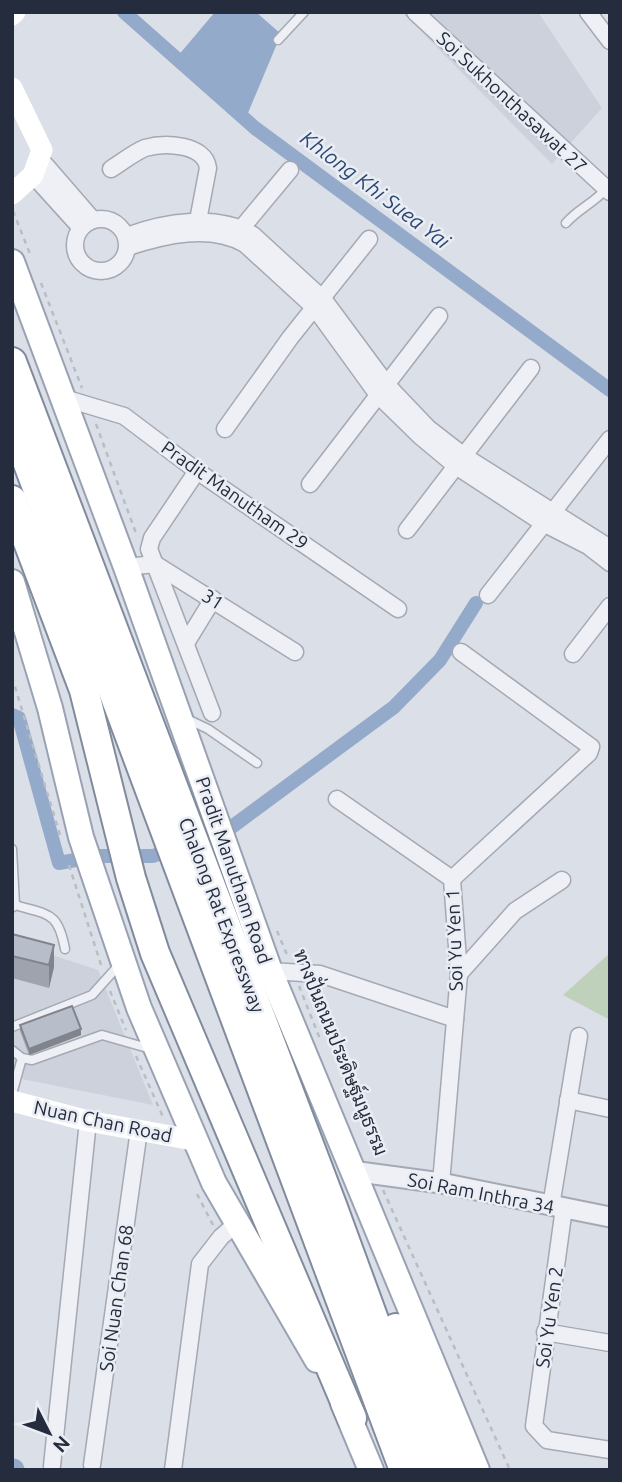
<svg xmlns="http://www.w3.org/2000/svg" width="622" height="1482" viewBox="0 0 622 1482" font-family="Ubuntu,Sarabun,sans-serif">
<rect width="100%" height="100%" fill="#dbdfe7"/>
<g fill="#cdd1dc">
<path d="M402 12H538L602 108 552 164Z"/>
<path d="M12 942 98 970 153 1105 12 1077Z"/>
</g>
<path fill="#bfd1bb" d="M610 953V1020L563 995Z"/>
<path fill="#93aaca" d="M215 12H256L281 34 248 113 177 57Z"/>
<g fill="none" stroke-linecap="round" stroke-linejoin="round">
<g stroke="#93aaca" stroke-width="14">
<path d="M124 12 255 128 610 390"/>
<path d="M12 715 19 718 59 863 97 856H153L229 829 394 707 440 660 476 603"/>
</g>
<path stroke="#93aaca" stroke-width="23" d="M12 1470H13"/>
<defs>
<g id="service">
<path d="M278 40 304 12"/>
<path d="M566 223C578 209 594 203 606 189"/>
<path d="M185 718 208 729 257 763"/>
<path d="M12 849 15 905 13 907"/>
<path d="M15 905C48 915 58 911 65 949"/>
<path d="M12 1027 92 995 119 965"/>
<path d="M12 1050 22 1058 32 1060 102 1035 151 1049"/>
<path d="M12 1094 22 1058"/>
</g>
<g id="minor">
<path d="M415 12 610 192"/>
<path d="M588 12 610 41"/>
<path d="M41 160 93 220"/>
<path d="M111 169C122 162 133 153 145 148 165 142 205 144 208 168L196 231"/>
<path d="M33 175 81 228"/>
<circle cx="101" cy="245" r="26"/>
<path d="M127 236C164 222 217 213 253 235L324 300 387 385 428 428 464 456 610 548"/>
<path d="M235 236 290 170"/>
<path d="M128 247C164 235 210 224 245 244L315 308 378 395 420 436 456 466 543 523 588 546 610 563"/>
<path d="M64 398 124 416 197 471 398 609"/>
<path d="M225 429 290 338 369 239"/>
<path d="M197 471 152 538 149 549 212 713"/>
<path d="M310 484 439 316"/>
<path d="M407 530 531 368"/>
<path d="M126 567 155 564 295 652"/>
<path d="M488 595 610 439"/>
<path d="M186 643 213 599"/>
<path d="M573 654 610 606"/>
<path d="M337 799 452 879 459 974 441 1183"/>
<path d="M452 879 589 753 591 747 461 652"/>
<path d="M270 971 320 974 455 1019"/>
<path d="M459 974 515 911 562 880"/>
<path d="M568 1100 610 1109"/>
<path d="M551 1206 579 1036"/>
<path d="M564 1208 534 1426 547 1440 610 1450"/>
<path d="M545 1332 610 1343"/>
<path d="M92 1465 139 1130"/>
<path d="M52 1466 88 1121"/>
<path d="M173 1470 200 1264 221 1237 236 1224"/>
</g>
<path id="tertiary" d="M352 1171 441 1183 610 1217"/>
<g id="primary">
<path d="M12 262 126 567 270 971 477 1470"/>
<path d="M12 582 50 708 81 837 139 1008 214 1183 317 1360"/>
<path d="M343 1403 371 1470"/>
</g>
<g id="motorway">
<path d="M12 362 332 1205 429 1470"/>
<path d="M12 421 404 1470"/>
<path d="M12 500 84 690 131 878 155 953 352 1418"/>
<path d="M396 1328 454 1470"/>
</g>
</defs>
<use href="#service" stroke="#a4a9b4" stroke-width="11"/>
<use href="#minor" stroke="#a4a9b4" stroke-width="19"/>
<use href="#tertiary" stroke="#a4a9b4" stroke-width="23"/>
<use href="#primary" stroke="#99a2b3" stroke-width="28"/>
<use href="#motorway" stroke="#818b9e" stroke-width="32"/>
<g stroke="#b9bdc5" stroke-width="2.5" stroke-dasharray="5 5" stroke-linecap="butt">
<path d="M13 211 30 254"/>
<path d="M41 283 82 388"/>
<path d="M96 424 137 536"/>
<path d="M12 677 61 838"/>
<path d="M69 865 102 968"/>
<path d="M277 931 288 957"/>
<path d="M299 986 320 1039"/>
<path d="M110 991 126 1030"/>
<path d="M136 1056 163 1117"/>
<path d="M383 1190 510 1470"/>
<path d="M197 1194 213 1225"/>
</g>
<use href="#service" stroke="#eef0f5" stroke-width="8"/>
<use href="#minor" stroke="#eef0f5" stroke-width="16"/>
<use href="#tertiary" stroke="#eef0f5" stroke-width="19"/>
<g stroke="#fff" stroke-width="21">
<path d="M12 15 15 12"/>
<path d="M12 88 42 150 33 175 12 194"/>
<path d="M12 1101 88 1121 193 1140"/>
</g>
<use href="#primary" stroke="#fff" stroke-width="24"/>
<use href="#motorway" stroke="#fff" stroke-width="28"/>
</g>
<g fill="#9ea3ae">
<path d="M12 934 54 967 49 988 12 978Z"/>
<path d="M20 1025 81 1035 29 1055 20 1031Z"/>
</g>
<g fill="#81848d">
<path d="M54 945V967L49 988V965Z"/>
<path d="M81 1029V1035L29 1055V1049Z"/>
</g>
<g fill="#b8bdca" stroke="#81848d" stroke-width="2">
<path d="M12 934 54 945 49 965 12 956Z"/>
<path d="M72 1006 81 1029 29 1049 20 1025Z"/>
</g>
<g text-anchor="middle" stroke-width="5" stroke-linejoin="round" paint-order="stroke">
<g font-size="19" fill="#242c3d" stroke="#eaeef4">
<text transform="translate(512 102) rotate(43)" y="7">Soi Sukhonthasawat 27</text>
<text transform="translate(235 495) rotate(35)" y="7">Pradit Manutham 29</text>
<text transform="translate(213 599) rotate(32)" y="7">31</text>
<text transform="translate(234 870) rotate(71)" y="7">Pradit Manutham Road</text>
<text transform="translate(222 915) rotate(69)" y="7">Chalong Rat Expressway</text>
<text transform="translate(454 940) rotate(-92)" y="7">Soi Yu Yen 1</text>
<text transform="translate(341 1052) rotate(68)" y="7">ทางปั่นถนนประดิษฐ์มนูธรรม</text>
<text transform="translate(103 1121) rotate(12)" y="7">Nuan Chan Road</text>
<text transform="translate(481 1193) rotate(11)" y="7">Soi Ram Inthra 34</text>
<text transform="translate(116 1298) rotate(-82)" y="7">Soi Nuan Chan 68</text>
<text transform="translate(549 1317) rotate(-82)" y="7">Soi Yu Yen 2</text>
</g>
<g font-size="21" font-style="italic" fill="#2c4773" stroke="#eaeef4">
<text transform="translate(375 190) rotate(37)" y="7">Khlong Khi Suea Yai</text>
</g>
</g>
<rect width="622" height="1482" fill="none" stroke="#242c3d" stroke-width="28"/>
<g transform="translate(49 1433) rotate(132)" stroke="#eaeef4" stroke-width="5" paint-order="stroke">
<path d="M0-5L12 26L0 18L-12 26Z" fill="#242c3d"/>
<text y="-10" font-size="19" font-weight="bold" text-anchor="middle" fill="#242c3d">N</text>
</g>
</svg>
